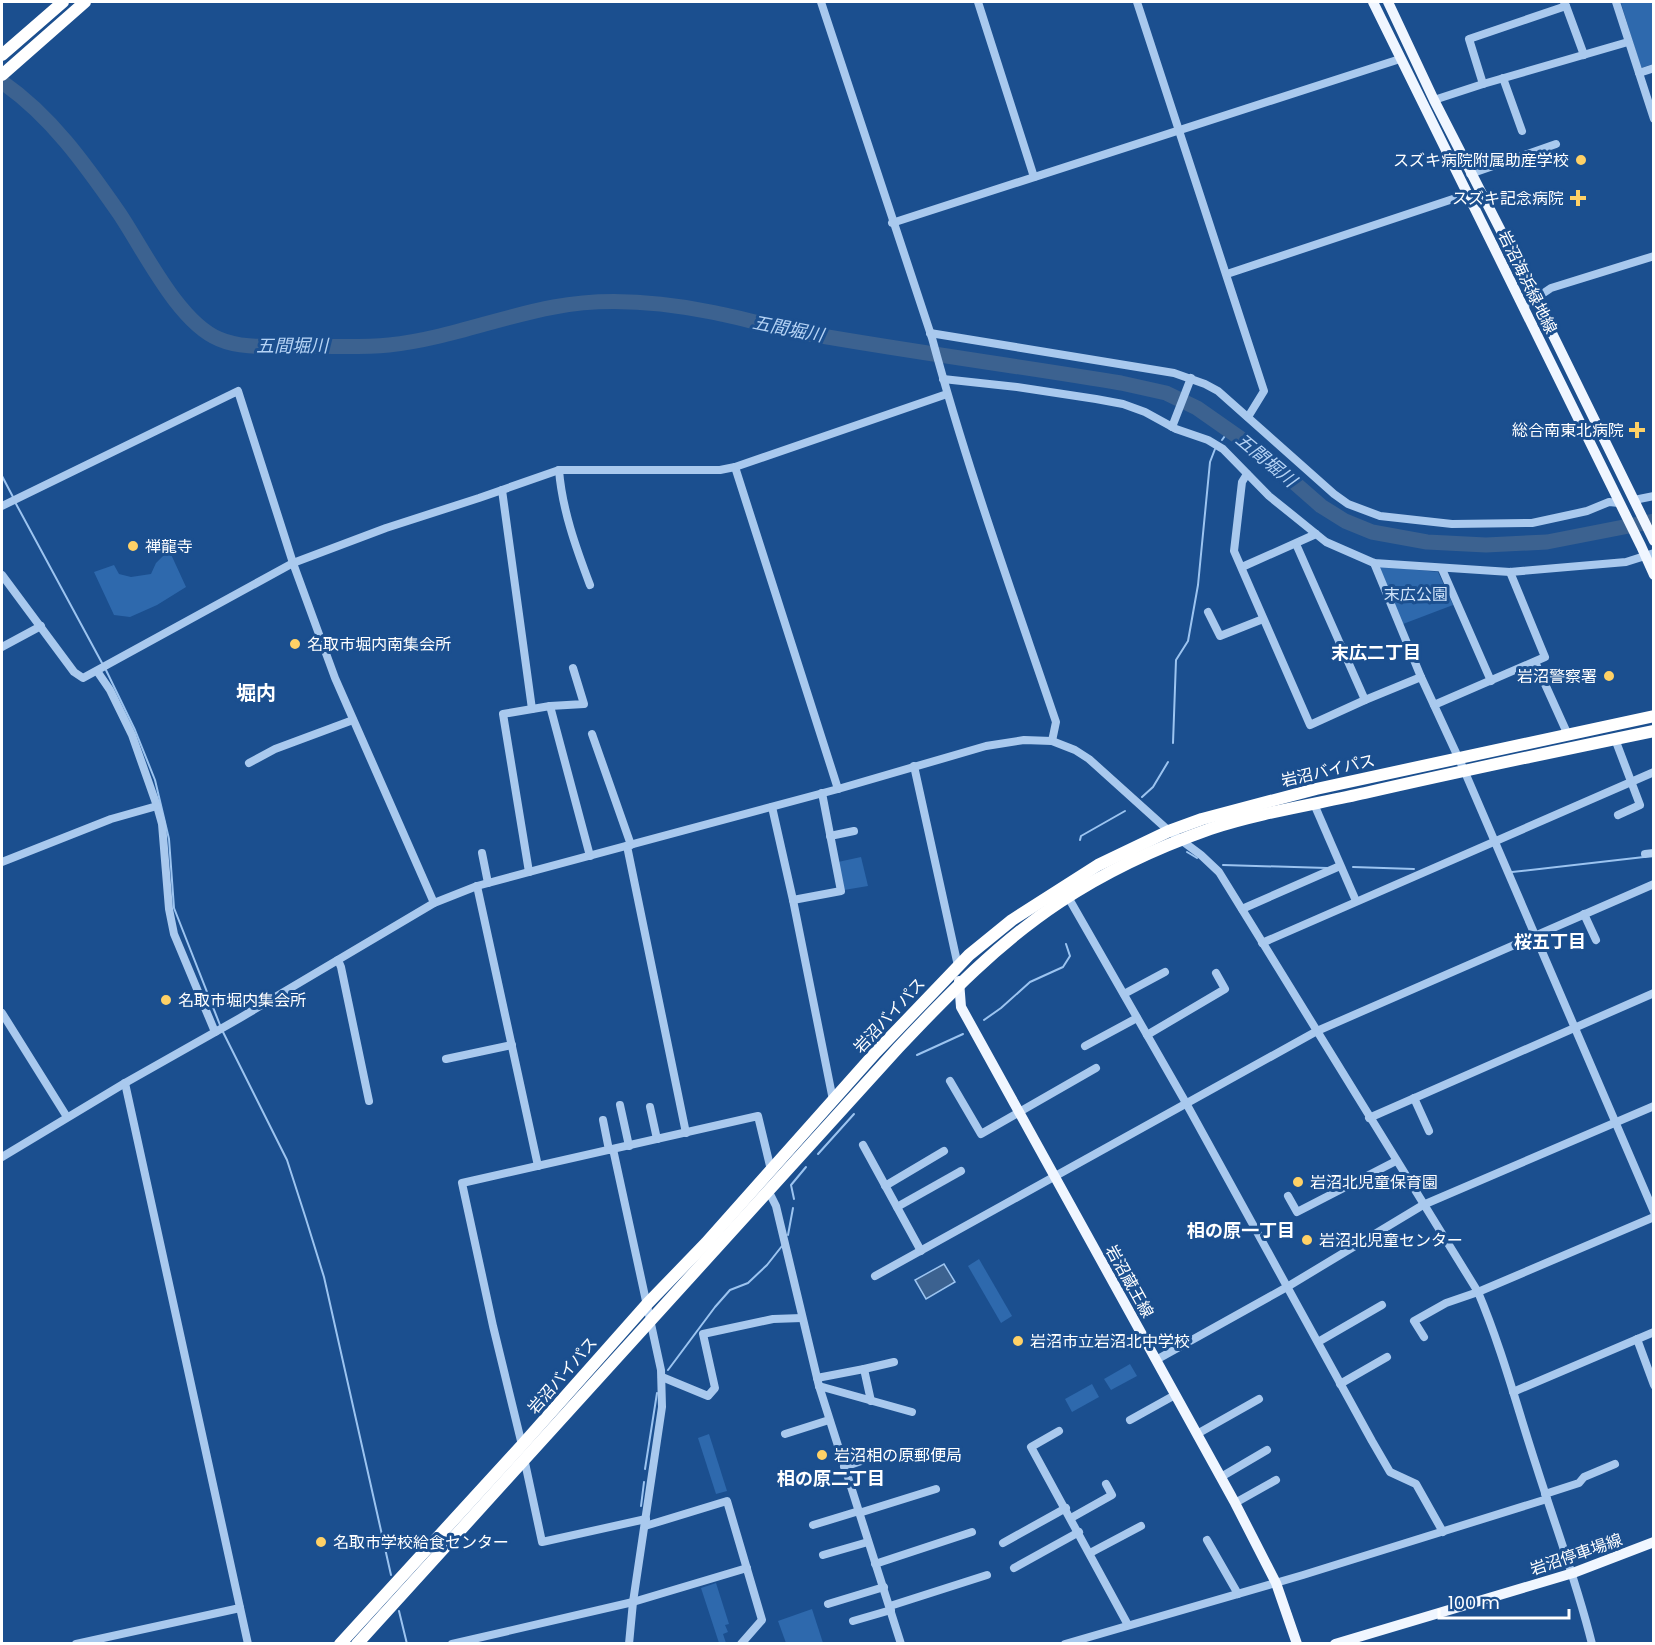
<svg xmlns="http://www.w3.org/2000/svg" width="1655" height="1645" viewBox="0 0 1655 1645" font-family="Poppins,'Noto Sans JP',sans-serif">
<rect width="100%" height="100%" fill="#1b4f8f"/>
<g fill="#2e69ad">
<path d="M1626 2H1653V64L1641 68 1621 3Z"/>
<path d="M169 550 186 587 157 605 130 617 114 615 94 572 114 565 119 574 131 577 151 574 156 563Z"/>
<path d="M1377 566 1438 572 1453 605 1403 624Z"/>
<path d="M861 857 868 886 844 890 838 862Z"/>
<path d="M979 1259 1012 1316 1001 1323 968 1266Z"/>
<path d="M1130 1364 1137 1376 1111 1390 1104 1379Z"/>
<path d="M1092 1384 1099 1397 1072 1412 1065 1399Z"/>
<path d="M709 1434 727 1491 716 1494 698 1438Z"/>
<path d="M716 1583 729 1624 725 1625 728 1632 723 1634 726 1643H719L701 1588Z"/>
<path d="M812 1609 823 1643H786L778 1621Z"/>
</g>
<path fill="#3c6290" stroke="#9cc4f0" stroke-width="1.5" d="M944 1264 955 1282 926 1299 915 1280Z"/>
<g fill="none" stroke-linecap="round" stroke-linejoin="round">
<g stroke="#9cc4f0" stroke-width="2">
<path d="M1222 440 1230 429"/>
<path d="M2 476 13 497"/>
<path d="M15 502 102 663"/>
<path d="M105 668 135 730 155 780 169 839 174 908 220 1025"/>
<path d="M1173 743 1176 660 1188 641 1198 585 1210 462 1215 449"/>
<path d="M1142 797 1153 787 1168 762"/>
<path d="M1080 840 1081 836 1125 811"/>
<path d="M1187 852 1197 858"/>
<path d="M1223 865 1327 868"/>
<path d="M1353 867 1414 869"/>
<path d="M1512 872 1644 857"/>
<path d="M984 1020 1001 1008 1030 982 1063 967 1070 956 1066 944"/>
<path d="M222 1030 287 1160 306 1219 324 1277 391 1575"/>
<path d="M917 1055 963 1034"/>
<path d="M818 1154 854 1114"/>
<path d="M794 1199 791 1185 806 1167"/>
<path d="M788 1235 793 1208"/>
<path d="M668 1370 715 1307 730 1290 748 1283 767 1265 782 1246"/>
<path d="M645 1469 657 1393"/>
<path d="M641 1506 644 1482"/>
<path d="M399 1611 407 1644"/>
</g>
<path stroke="#3c6290" stroke-width="15" d="M2 82C51 116 85 164 119 213 144 250 178 322 219 339 242 349 269 346 294 346 325 346 358 348 389 345 446 339 499 317 554 307 605 297 661 302 711 312 744 318 777 329 810 334 913 352 1018 366 1121 383L1166 393 1197 408 1257 450 1321 506 1345 521 1372 532 1427 542 1486 545 1547 542 1654 521"/>
<g stroke="#a9c9ee" stroke-width="8">
<path d="M821 2 932 338C967 468 1013 595 1056 722L1052 741"/>
<path d="M978 2 1034 177"/>
<path d="M1137 2 1264 391 1248 417"/>
<path d="M1616 2 1654 119"/>
<path d="M1566 6 1584 55"/>
<path d="M1639 73 1654 68"/>
<path d="M1503 78 1522 131"/>
<path d="M1483 84 1469 39 1566 6 1564 2"/>
<path d="M1434 100 1483 84 1628 42"/>
<path d="M1470 174 1556 144"/>
<path d="M892 223 1400 59"/>
<path d="M1227 274 1468 194"/>
<path d="M1523 307 1551 288 1654 256"/>
<path d="M930 333 1174 373 1205 384 1218 391 1334 494 1348 504 1380 516 1452 524 1532 523 1587 511 1609 502 1619 503"/>
<path d="M943 379 1017 387 1096 399 1123 404 1145 412 1176 429 1208 440 1223 449 1269 496 1326 542 1374 563 1510 572 1626 562 1654 553"/>
<path d="M1172 427 1191 378"/>
<path d="M735 467 838 789"/>
<path d="M559 470C562 509 576 548 590 585"/>
<path d="M1247 474 1242 482 1234 551 1310 725 1365 700 1421 677"/>
<path d="M502 490 532 709"/>
<path d="M1634 500 1654 496"/>
<path d="M2 506 238 391 293 563 335 678 434 903"/>
<path d="M1296 544 1365 700"/>
<path d="M1374 563 1421 677 1464 770 1654 1212"/>
<path d="M1242 567 1316 534"/>
<path d="M1442 569 1491 681"/>
<path d="M2 575 74 672 83 678 293 563 386 528 479 498 559 470H720L735 467 947 394"/>
<path d="M1208 612 1220 636 1263 619"/>
<path d="M2 647 41 626"/>
<path d="M1535 662 1568 735"/>
<path d="M97 671 110 690 132 735 157 806 162 824 169 909 174 934 215 1032"/>
<path d="M1434 705 1545 657 1510 572"/>
<path d="M550 706 584 704 573 668"/>
<path d="M592 734 631 845"/>
<path d="M1615 739 1640 805 1618 815"/>
<path d="M249 763 275 749 353 720"/>
<path d="M914 766 958 966"/>
<path d="M1314 804 1356 901"/>
<path d="M772 807 793 900 833 1100"/>
<path d="M830 836 854 831"/>
<path d="M627 846 686 1133"/>
<path d="M482 853 488 883"/>
<path d="M1645 854 1654 853"/>
<path d="M2 862 111 819 157 806"/>
<path d="M529 872 503 714 550 706 590 856"/>
<path d="M477 886 538 1166"/>
<path d="M1068 897 1186 1103 1372 1441 1390 1472 1416 1484 1443 1532"/>
<path d="M793 900 841 891 822 793"/>
<path d="M1242 909 1340 866"/>
<path d="M1584 914 1596 940"/>
<path d="M1262 943 1654 772"/>
<path d="M338 960 341 967 369 1101"/>
<path d="M1124 994 1165 972"/>
<path d="M2 1013 67 1117"/>
<path d="M1147 1035 1225 989 1216 973"/>
<path d="M1085 1046 1137 1018"/>
<path d="M446 1059 512 1045"/>
<path d="M950 1081 981 1134 1096 1068"/>
<path d="M125 1083 248 1644"/>
<path d="M1414 1098 1429 1131"/>
<path d="M620 1105 629 1146"/>
<path d="M650 1107 657 1139"/>
<path d="M1369 1118 1654 993"/>
<path d="M603 1120 609 1150"/>
<path d="M863 1145 921 1251"/>
<path d="M613 1149 661 1370 662 1407 633 1602 629 1644"/>
<path d="M2 1157 125 1083 240 1018 434 903 477 886 838 789 986 746 1024 740 1052 741 1075 750 1089 759 1169 831 1201 855 1219 872 1478 1292C1502 1349 1517 1407 1536 1465 1555 1525 1577 1583 1592 1644"/>
<path d="M885 1186 944 1151"/>
<path d="M768 1190 776 1206 819 1386 901 1644"/>
<path d="M1288 1196 1297 1212 1396 1161"/>
<path d="M897 1207 961 1171"/>
<path d="M875 1276 1317 1031 1654 884"/>
<path d="M1424 1337 1414 1321 1446 1303 1478 1292 1654 1217"/>
<path d="M1637 1339 1654 1385"/>
<path d="M1318 1342 1382 1305"/>
<path d="M1156 1360 1287 1287 1423 1205 1654 1106"/>
<path d="M864 1369 894 1362"/>
<path d="M662 1377 708 1396 715 1388 703 1334 773 1319 802 1318"/>
<path d="M817 1378 864 1369 871 1401"/>
<path d="M1340 1384 1387 1357"/>
<path d="M819 1386 912 1412"/>
<path d="M1513 1392 1654 1332"/>
<path d="M1130 1420 1175 1395"/>
<path d="M1059 1431 1031 1447 1128 1625"/>
<path d="M785 1434 829 1420"/>
<path d="M1197 1434 1259 1399"/>
<path d="M522 1445 493 1326 462 1183 758 1116 771 1170"/>
<path d="M524 1458 542 1542 646 1519"/>
<path d="M844 1467 890 1451"/>
<path d="M1221 1477 1267 1450"/>
<path d="M1545 1494 1579 1483 1584 1477 1615 1464"/>
<path d="M1235 1503 1276 1480"/>
<path d="M859 1513 936 1489"/>
<path d="M1071 1518 1112 1495 1106 1484"/>
<path d="M813 1525 859 1511"/>
<path d="M645 1526 727 1501 762 1620 741 1644"/>
<path d="M1207 1540 1238 1594"/>
<path d="M1003 1543 1066 1508"/>
<path d="M1090 1553 1141 1526"/>
<path d="M823 1555 868 1542"/>
<path d="M875 1564 972 1532"/>
<path d="M1014 1568 1079 1532"/>
<path d="M828 1604 884 1587"/>
<path d="M890 1606 987 1575"/>
<path d="M853 1621 891 1610"/>
<path d="M76 1644 240 1608"/>
<path d="M452 1644 633 1602 747 1568"/>
<path d="M1065 1644 1303 1575 1547 1499"/>
</g>
<g stroke="#f0f6ff" stroke-width="10">
<path d="M1373 2 1641 546 1654 575"/>
<path d="M1388 2 1434 100 1523 274 1654 541"/>
<path d="M959 981 961 1007 1234 1501 1276 1583 1297 1644"/>
<path d="M1335 1644 1573 1573 1654 1542"/>
</g>
<g stroke="#fff" stroke-width="12">
<path d="M2 55 63 2"/>
<path d="M2 75 85 2"/>
<path d="M340 1644 522 1445 648 1303 706 1243 876 1052 969 955 1012 920 1098 865 1169 831 1202 819 1316 789 1654 716"/>
<path d="M357 1644 898 1048C948 995 998 943 1060 902 1105 872 1159 847 1210 829 1258 813 1316 804 1365 793 1461 771 1557 751 1654 731"/>
</g>
</g>
<g fill="#ffd166" stroke="#1b4f8f" stroke-width="2">
<circle cx="1581" cy="160" r="6"/>
<path d="M1575 189h6v6h6v6h-6v6h-6v-6h-6v-6h6z"/>
<path d="M1634 421h6v6h6v6h-6v6h-6v-6h-6v-6h6z"/>
<circle cx="133" cy="546" r="6"/>
<circle cx="295" cy="644" r="6"/>
<circle cx="1609" cy="676" r="6"/>
<circle cx="166" cy="1000" r="6"/>
<circle cx="1298" cy="1182" r="6"/>
<circle cx="1307" cy="1240" r="6"/>
<circle cx="1018" cy="1341" r="6"/>
<circle cx="822" cy="1455" r="6"/>
<circle cx="321" cy="1542" r="6"/>
</g>
<g text-anchor="middle" stroke-width="6" stroke-linejoin="round" paint-order="stroke">
<g font-size="16" fill="#fff" stroke="#1b4f8f" text-anchor="start">
<text x="1569" y="166" text-anchor="end">スズキ病院附属助産学校</text>
<text x="1564" y="204" text-anchor="end">スズキ記念病院</text>
<text x="1624" y="436" text-anchor="end">総合南東北病院</text>
<text x="145" y="552">禅龍寺</text>
<text x="307" y="650">名取市堀内南集会所</text>
<text x="1597" y="682" text-anchor="end">岩沼警察署</text>
<text x="178" y="1006">名取市堀内集会所</text>
<text x="1310" y="1188">岩沼北児童保育園</text>
<text x="1319" y="1246">岩沼北児童センター</text>
<text x="1030" y="1347">岩沼市立岩沼北中学校</text>
<text x="834" y="1461">岩沼相の原郵便局</text>
<text x="333" y="1548">名取市学校給食センター</text>
</g>
<g font-size="16" fill="#fff" stroke="#1b4f8f">
<text transform="translate(1528 282) rotate(64)" y="6">岩沼海浜緑地線</text>
<text transform="translate(1328 770) rotate(-13)" y="6">岩沼バイパス</text>
<text transform="translate(889 1015) rotate(-47)" y="6">岩沼バイパス</text>
<text transform="translate(1130 1281) rotate(61)" y="6">岩沼蔵王線</text>
<text transform="translate(562 1375) rotate(-49)" y="6">岩沼バイパス</text>
<text transform="translate(1576 1554) rotate(-19)" y="6">岩沼停車場線</text>
</g>
<g font-size="16" fill="#cfe3fa" stroke="#1b4f8f">
<text x="1416" y="600">末広公園</text>
</g>
<g font-size="18" font-style="italic" fill="#b5d3f5" stroke="#1b4f8f">
<text transform="translate(788 329) rotate(11)" y="6">五間堀川</text>
<text x="292" y="352">五間堀川</text>
<text transform="translate(1266 460) rotate(40)" y="6">五間堀川</text>
</g>
<g font-size="18" font-weight="bold" fill="#fff" stroke="#1b4f8f">
<text x="1376" y="659">末広二丁目</text>
<text x="1550" y="948">桜五丁目</text>
<text x="1241" y="1237">相の原一丁目</text>
<text x="831" y="1485">相の原二丁目</text>
</g>
<g font-size="20" font-weight="bold" fill="#fff" stroke="#1b4f8f">
<text x="256" y="700">堀内</text>
</g>
</g>
<rect width="1655" height="1645" fill="none" stroke="#ffffff" stroke-width="6"/>
<path d="M1439 1609v9h130v-9" fill="none" stroke="#ffffff" stroke-width="3"/>
<text x="1448" y="1609" font-size="18" fill="#ffffff" stroke="#1b4f8f" stroke-width="4.5" paint-order="stroke">100 m</text>
</svg>
